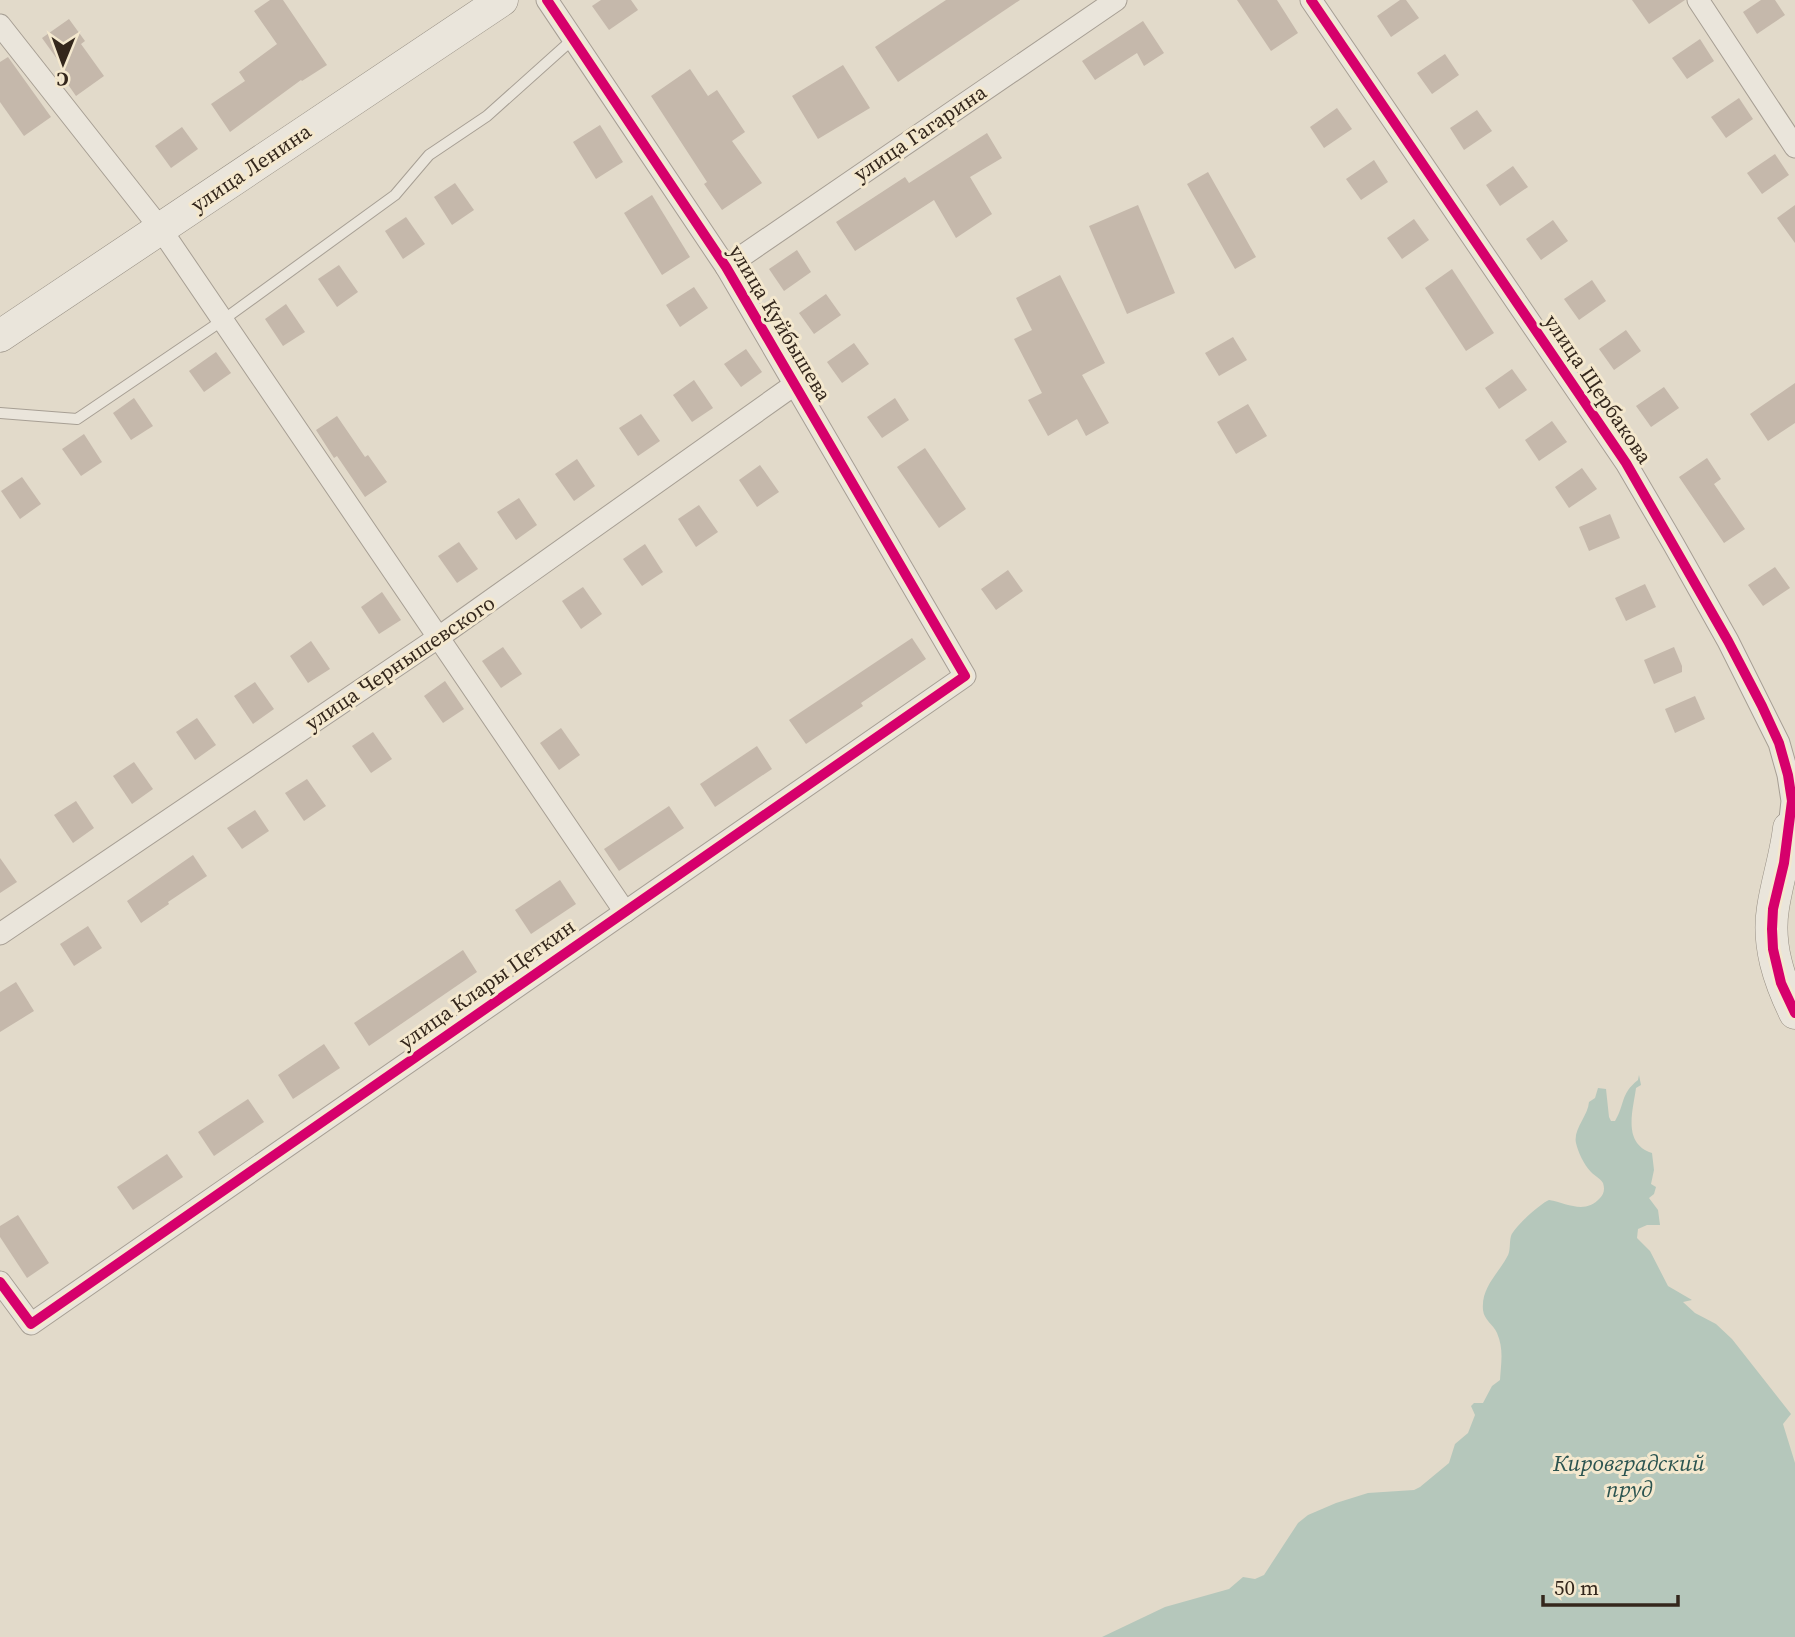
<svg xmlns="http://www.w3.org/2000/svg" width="1795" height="1637" viewBox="0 0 1795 1637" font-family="'Source Serif 4',serif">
<rect width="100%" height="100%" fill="#e2daca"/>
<path fill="#b5c7bb" d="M1639 1075 1641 1085 1636 1088C1633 1111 1622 1143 1652 1153L1654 1170 1651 1184 1656 1187 1654 1194 1649 1198 1658 1210 1660 1225H1647L1638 1229 1637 1238 1650 1251 1668 1286 1692 1300 1683 1302 1695 1313 1716 1324 1732 1339 1791 1414 1783 1424 1795 1463V1637H1102L1165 1607 1229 1589 1243 1577 1255 1579 1264 1575 1298 1523 1308 1515 1336 1503 1368 1493 1414 1490 1420 1487 1449 1463 1455 1444 1468 1433 1475 1415 1471 1406 1474 1403H1483L1492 1386 1500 1380C1501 1363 1504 1349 1497 1333 1493 1324 1484 1320 1483 1310 1481 1288 1497 1275 1507 1257 1511 1251 1509 1243 1511 1236 1514 1227 1541 1203 1549 1200 1567 1203 1585 1215 1600 1198 1604 1194 1605 1189 1603 1183 1600 1178 1595 1176 1591 1172 1584 1165 1578 1152 1576 1143 1573 1129 1588 1116 1589 1102L1595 1098 1598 1088 1606 1089 1609 1117 1611 1121H1615C1625 1105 1620 1094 1638 1080Z"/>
<g fill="#c5b8ab">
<path d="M270 0H283L327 65 302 81 301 80 230 132 211 104 245 81 239 72 277 44 254 11Z"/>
<path d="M601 0H631L638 10 609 30 592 6Z"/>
<path d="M946 0H1020L898 82 875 47Z"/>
<path d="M1237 0H1277L1298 33 1271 51Z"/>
<path d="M1400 0H1406L1419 18 1391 37 1377 16Z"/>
<path d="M1632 0H1685L1649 24Z"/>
<path d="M1761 0H1775L1785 15 1757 34 1743 12Z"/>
<path d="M69 19 85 41 81 44 104 76 76 96 60 73 65 70 42 38Z"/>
<path d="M1143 21 1164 53 1144 66 1137 53 1095 80 1082 61Z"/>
<path d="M1700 39 1714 61 1687 79 1672 58Z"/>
<path d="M1445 54 1459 75 1432 94 1417 73Z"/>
<path d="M8 57 51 117 24 136 0 102V62Z"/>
<path d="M843 65 870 108 818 139 792 96Z"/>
<path d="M690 69 708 96 717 90 745 132 732 141 762 183 722 210 704 184 707 182 651 96Z"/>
<path d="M1739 98 1753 119 1726 138 1711 117Z"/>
<path d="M1337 108 1352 129 1324 148 1310 127Z"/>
<path d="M1477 110 1492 131 1464 150 1450 128Z"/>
<path d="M600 125 623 162 596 179 573 142Z"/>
<path d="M182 127 198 149 171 168 155 146Z"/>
<path d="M987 133 1002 158 970 177 992 214 956 238 934 200 855 251 836 222 905 177 909 183Z"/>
<path d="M1775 154 1789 175 1762 194 1747 173Z"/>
<path d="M1374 160 1388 182 1361 200 1346 179Z"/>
<path d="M1513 166 1528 187 1500 206 1486 185Z"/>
<path d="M1208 172 1256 257 1235 269 1187 184Z"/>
<path d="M455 183 474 210 452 225 434 197Z"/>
<path d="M652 195 690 257 662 275 624 213Z"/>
<path d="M1138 205 1175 293 1127 314 1089 226Z"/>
<path d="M1795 205V243L1777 218Z"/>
<path d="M406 217 425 244 403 259 385 231Z"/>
<path d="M1414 219 1429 240 1402 259 1387 238Z"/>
<path d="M1553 220 1568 241 1541 260 1526 239Z"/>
<path d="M797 250 811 272 784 291 769 269Z"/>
<path d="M339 265 358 292 337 307 318 279Z"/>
<path d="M1452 269 1494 333 1466 351 1425 288Z"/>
<path d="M1060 275 1105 363 1082 375 1109 423 1086 436 1077 419 1048 436 1028 400 1042 393 1014 339 1032 330 1016 298Z"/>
<path d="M1592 280 1606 301 1579 320 1564 299Z"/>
<path d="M694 287 708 308 680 327 666 305Z"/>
<path d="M826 294 841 315 814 334 799 313Z"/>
<path d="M286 304 305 332 283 346 265 319Z"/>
<path d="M1626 330 1641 351 1614 370 1599 349Z"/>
<path d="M1233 337 1247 360 1219 376 1205 353Z"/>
<path d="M854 343 869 364 842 383 827 362Z"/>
<path d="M746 349 762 372 741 387 724 364Z"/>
<path d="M216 352 231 373 204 392 189 371Z"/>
<path d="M1512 369 1527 390 1499 409 1485 388Z"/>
<path d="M694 380 713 408 692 422 673 395Z"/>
<path d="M1795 383V423L1768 441 1750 414Z"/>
<path d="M1664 387 1679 408 1651 427 1636 406Z"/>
<path d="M134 398 153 426 131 440 113 413Z"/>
<path d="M895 398 909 420 882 438 867 417Z"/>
<path d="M1248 404 1267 436 1236 454 1217 422Z"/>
<path d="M641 414 660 441 638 456 619 428Z"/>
<path d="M337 416 365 457 368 455 387 482 365 497 337 456 334 458 316 430Z"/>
<path d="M1552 421 1567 442 1539 461 1525 440Z"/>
<path d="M84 434 102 462 81 476 62 449Z"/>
<path d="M925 448 966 509 939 528 897 467Z"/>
<path d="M1707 458 1721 479 1714 484 1745 529 1724 543 1679 477Z"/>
<path d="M577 459 595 486 574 501 555 474Z"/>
<path d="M760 465 779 492 757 507 739 480Z"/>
<path d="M1582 468 1597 489 1569 508 1555 487Z"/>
<path d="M22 477 41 504 20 519 1 491Z"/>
<path d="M519 498 537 525 516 540 497 512Z"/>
<path d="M699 505 718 532 696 547 678 519Z"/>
<path d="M1610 514 1620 538 1589 551 1579 527Z"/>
<path d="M459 542 478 569 457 583 438 556Z"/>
<path d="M645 544 663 572 642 586 623 559Z"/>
<path d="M1775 567 1790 588 1763 606 1748 585Z"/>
<path d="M1008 570 1023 591 996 610 981 589Z"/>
<path d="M1645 584 1656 607 1626 621 1615 598Z"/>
<path d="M583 587 602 614 581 629 562 601Z"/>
<path d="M382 592 401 620 379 634 361 607Z"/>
<path d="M912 638 926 659 861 703 863 706 806 744 789 720Z"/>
<path d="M311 641 330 669 308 683 290 656Z"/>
<path d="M503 647 522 674 501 688 482 661Z"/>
<path d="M1674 647 1682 666V672L1654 684 1644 660Z"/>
<path d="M445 681 464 709 443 723 424 696Z"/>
<path d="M255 682 274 709 253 724 234 696Z"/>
<path d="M1695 696 1705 719 1675 733 1665 709Z"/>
<path d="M197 718 216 745 195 760 176 732Z"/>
<path d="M561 728 580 755 559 770 540 743Z"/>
<path d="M373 732 392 759 371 773 352 746Z"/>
<path d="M757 746 772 769 715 807 700 784Z"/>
<path d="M134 762 153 789 132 804 113 776Z"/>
<path d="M307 779 326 806 304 821 285 793Z"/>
<path d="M76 801 94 828 73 843 54 815Z"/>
<path d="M669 806 684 828 619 871 604 849Z"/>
<path d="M255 810 269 831 242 849 227 828Z"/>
<path d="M193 855 207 876 168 902 169 904 141 923 127 901Z"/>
<path d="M0 858 17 882 0 893Z"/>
<path d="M560 880 576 904 531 934 515 910Z"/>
<path d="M88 926 102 948 74 966 60 944Z"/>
<path d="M463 950 477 972 369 1046 354 1023Z"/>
<path d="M16 982 34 1011 0 1032V992Z"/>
<path d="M324 1044 340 1068 293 1099 278 1075Z"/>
<path d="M248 1099 264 1122 214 1156 198 1132Z"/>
<path d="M167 1154 183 1177 133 1210 117 1187Z"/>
<path d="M18 1215 49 1263 27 1278 0 1237V1226Z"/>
</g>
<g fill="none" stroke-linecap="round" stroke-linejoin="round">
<defs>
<path id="lane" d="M0 413 77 419 223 320 395 195 429 155 487 116 573 39"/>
<g id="street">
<path d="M1311 0 1626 463 1674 545 1728 641 1779 743 1788 775 1792 801 1789 828"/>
<path d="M1698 0 1795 147"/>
<path d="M0 25 160 228 625 912"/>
<path d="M726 267 1116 0"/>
<path d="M0 934 439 637 794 385"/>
<path d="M0 1282 31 1324 965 676 726 267 547 0"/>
</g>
<g id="secondary">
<path d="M0 336 502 0"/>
<path d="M1789 828C1786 855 1777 881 1773 908 1767 945 1779 980 1795 1013"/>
</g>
</defs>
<use href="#lane" stroke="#a79f94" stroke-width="12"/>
<use href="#street" stroke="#a79f94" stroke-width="23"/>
<use href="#secondary" stroke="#968e83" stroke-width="33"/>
<use href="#lane" stroke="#eae5db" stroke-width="10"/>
<use href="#street" stroke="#eae5db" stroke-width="21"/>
<use href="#secondary" stroke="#eae5db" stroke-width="32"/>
<defs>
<g id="cycleway">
<path d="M1311 0 1626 463 1728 641 1762 706 1779 743 1788 775 1792 801 1784 863 1773 909 1772 929 1773 949 1781 983 1795 1013"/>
<path d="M0 1282 31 1324 965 676 726 267 547 0"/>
</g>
</defs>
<use href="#cycleway" stroke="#f4e8ce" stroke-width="15"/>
<use href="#cycleway" stroke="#d6006c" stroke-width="10"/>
</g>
<g text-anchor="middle" stroke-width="6" stroke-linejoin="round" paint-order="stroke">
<g font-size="21" fill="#34271c" stroke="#f4e8ce">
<text transform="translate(920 133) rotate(-34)" y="7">улица Гагарина</text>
<text transform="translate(251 168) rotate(-34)" y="7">улица Ленина</text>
<text transform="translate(780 323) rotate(59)" y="7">улица Куйбышева</text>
<text transform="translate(1598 389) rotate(56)" y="7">улица Щербакова</text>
<text transform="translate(400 663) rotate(-34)" y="7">улица Чернышевского</text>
<text transform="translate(487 984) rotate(-35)" y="7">улица Клары Цеткин</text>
</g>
<g font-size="23" font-style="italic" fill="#2b5450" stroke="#f4e8ce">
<text x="1629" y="1471">Кировградский<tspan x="1629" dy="26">пруд</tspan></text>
</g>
</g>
<g transform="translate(63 63) rotate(181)" stroke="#f4e8ce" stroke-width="5" paint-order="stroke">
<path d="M0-5L12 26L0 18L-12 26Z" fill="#34271c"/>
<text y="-10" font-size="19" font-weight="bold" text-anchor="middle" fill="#34271c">С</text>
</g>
<path d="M1543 1595v10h135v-10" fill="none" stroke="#34271c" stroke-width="3.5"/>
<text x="1554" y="1595" font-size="21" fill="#34271c" stroke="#f4e8ce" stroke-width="5" paint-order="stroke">50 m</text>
</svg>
